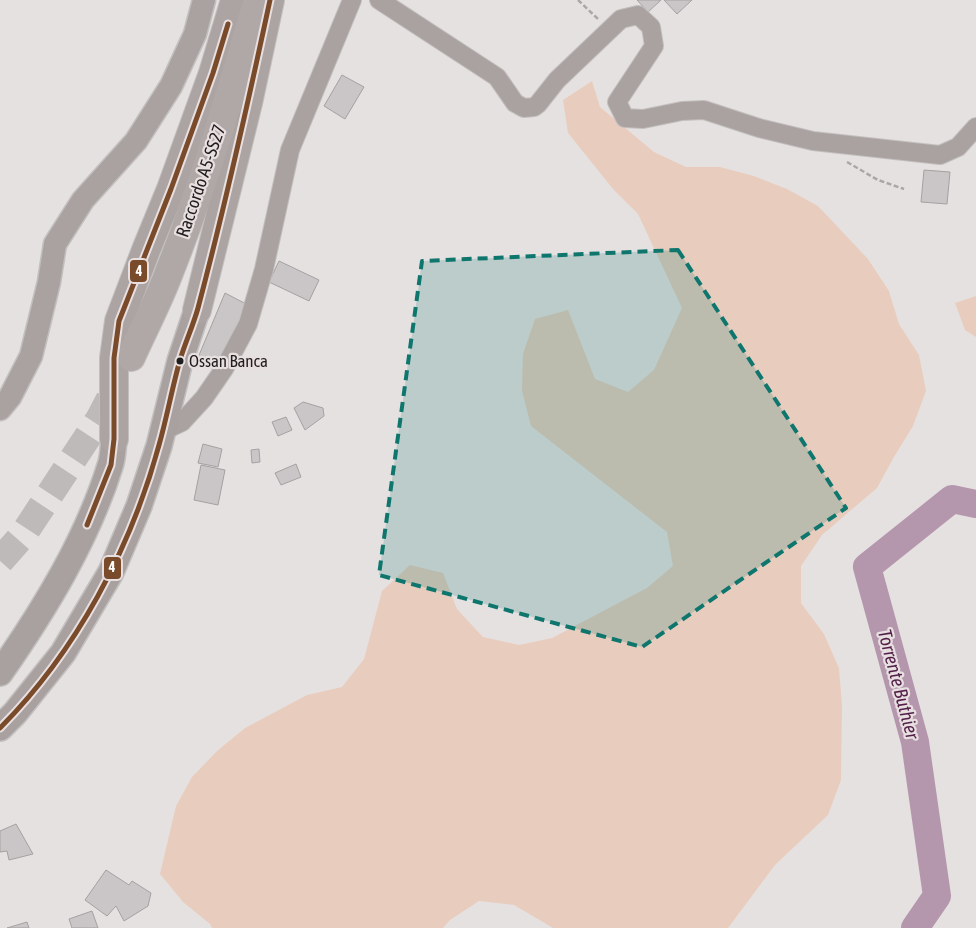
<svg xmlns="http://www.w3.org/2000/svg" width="976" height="928" viewBox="0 0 976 928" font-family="'Asap Condensed',sans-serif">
<rect width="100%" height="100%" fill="#e6e1e1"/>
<g fill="#e8cdbe">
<path d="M592 81 600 107 654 152 686 167H720L754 176 787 189 818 206 868 259 889 291 899 324 919 355 926 391 913 426 894 457 877 488 822 535 801 566V603L824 634 839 668 842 705 841 780 828 815 775 865 728 928H553L514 905 479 901 450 920 443 928H212L210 924 183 902 160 874 176 806 192 777 217 751 245 728 307 695 342 687 364 659 382 591 410 565 443 573 457 609 483 637 519 645 552 638 647 588 673 566 667 532 531 426 522 391 523 354 535 319 568 310 595 379 628 392 654 370 682 308 638 214 613 189 568 133 563 100Z"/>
<path d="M976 296V337L965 330 955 303Z"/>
</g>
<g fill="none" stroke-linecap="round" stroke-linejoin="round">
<path stroke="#b497ac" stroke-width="28" d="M915 928 937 896 915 742 867 567 952 499 976 504"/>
</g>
<g fill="#cac6c7" stroke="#a5a1a2">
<path d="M637 0H661L648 12Z"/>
<path d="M664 0H692L677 14Z"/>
<path d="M342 75 364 87 345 119 324 106Z"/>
<path d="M924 170 950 172 947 204 921 202Z"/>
<path d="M279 261 319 280 309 301 269 282Z"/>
<path d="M225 293 250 306 219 372 197 360Z"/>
<path d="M303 402 323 408 324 416 305 430 294 408Z"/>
<path d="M286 417 292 430 278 436 272 422Z"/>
<path d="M203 444 222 449 218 467 198 463Z"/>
<path d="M259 449 260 462 252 463 251 450Z"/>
<path d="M296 464 301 477 281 485 275 473Z"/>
<path d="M201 465 225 470 218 505 194 500Z"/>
<path d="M16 824 33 854 9 860 7 851 0 852V831Z"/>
<path d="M106 870 129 885 132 881 151 893 148 906 124 921 116 906 107 916 85 900Z"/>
<path d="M92 911 98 928H72L69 919Z"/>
<path d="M27 922 29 928H7Z"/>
</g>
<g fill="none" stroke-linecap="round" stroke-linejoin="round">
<path stroke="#bebaba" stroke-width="28" stroke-dasharray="28 14" stroke-linecap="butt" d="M0 561 23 535 100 418 117 385"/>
<defs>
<g id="minor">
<path d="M379 0 497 77 515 103 524 108 534 107 538 104 557 80 621 19 638 15 651 27 654 46 617 102 625 118 643 119 682 111 704 110 759 128 813 141 940 155 958 147 976 127"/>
<path d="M161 432 182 422 204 398 224 369 248 324 264 269 290 150 352 0"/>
</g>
<path id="tertiary" d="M0 409 10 397 31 356 49 282 55 244 83 200 136 141 171 86 195 34 204 0"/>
<g id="secondary">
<path d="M0 673C44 610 87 540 110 466 113 458 113 448 114 439"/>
<path d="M0 728 15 713 63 653 111 572 139 506 159 446 180 361 197 310"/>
</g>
<g id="primary">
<path d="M197 310 248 103 270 0"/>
<path d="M114 439V358L119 321 146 250 171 189 213 73 235 0"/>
</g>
<path id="motorway" d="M131 357C144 328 159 300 170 270 205 182 231 91 258 0"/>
</defs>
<use href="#minor" stroke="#c2bfbf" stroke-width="20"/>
<use href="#tertiary" stroke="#c2bfbf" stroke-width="25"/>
<use href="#secondary" stroke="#c2bfbf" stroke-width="28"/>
<use href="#primary" stroke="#c2bfbf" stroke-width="30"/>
<use href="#motorway" stroke="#c2bfbf" stroke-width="30"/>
<g stroke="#aca7a6" stroke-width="2.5" stroke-dasharray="5 2.5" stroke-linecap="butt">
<path d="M578 0 598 19"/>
<path d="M847 162 878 180 904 189"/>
</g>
<use href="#minor" stroke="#aaa2a0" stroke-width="18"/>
<use href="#tertiary" stroke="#aaa2a0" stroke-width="22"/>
<use href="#secondary" stroke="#a9a0a0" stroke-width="25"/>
<use href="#primary" stroke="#aca4a2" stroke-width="28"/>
<use href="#motorway" stroke="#b0a8a7" stroke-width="28"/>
<defs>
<g id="bus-1">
<path d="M87 525 111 465 114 439V358L119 321 171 189 213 73 228 24"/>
<path d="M0 728C76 652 131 548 159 445 167 417 172 388 180 360 185 343 193 326 198 308 225 206 248 103 270 0"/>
</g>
</defs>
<use href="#bus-1" stroke="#e8dfe0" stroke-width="9"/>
<use href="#bus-1" stroke="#7a4b2a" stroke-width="5"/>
</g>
<path fill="#0f766e" fill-opacity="0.2" stroke="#0f766e" stroke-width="4" stroke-dasharray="10 6" stroke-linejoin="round" d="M678 250 846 508 642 647 379 575 422 261Z"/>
<circle fill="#201d1d" stroke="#e8dfe0" stroke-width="2" cx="180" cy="361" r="4.5"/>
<g text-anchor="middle" stroke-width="4.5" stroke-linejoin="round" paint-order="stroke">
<g font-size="17" fill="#201d1d" stroke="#e8dfe0" text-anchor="start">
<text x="189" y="367">Ossan Banca</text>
</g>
<g font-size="18" fill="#201d1d" stroke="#e8dfe0">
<text transform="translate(201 181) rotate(-71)" y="6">Raccordo A5-SS27</text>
</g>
<g font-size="19" font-style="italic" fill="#521f49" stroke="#e8dfe0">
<text transform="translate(899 684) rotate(75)" y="7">Torrente Buthier</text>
</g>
</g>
<g stroke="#e8dfe0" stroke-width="2">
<rect x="129" y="259" width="19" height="24" rx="5" fill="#7a4b2a"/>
<rect x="103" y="556" width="19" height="24" rx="5" fill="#7a4b2a"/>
</g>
<g font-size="14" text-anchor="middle" font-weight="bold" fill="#fff">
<text x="139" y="276">4</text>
<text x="112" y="572">4</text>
</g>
</svg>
